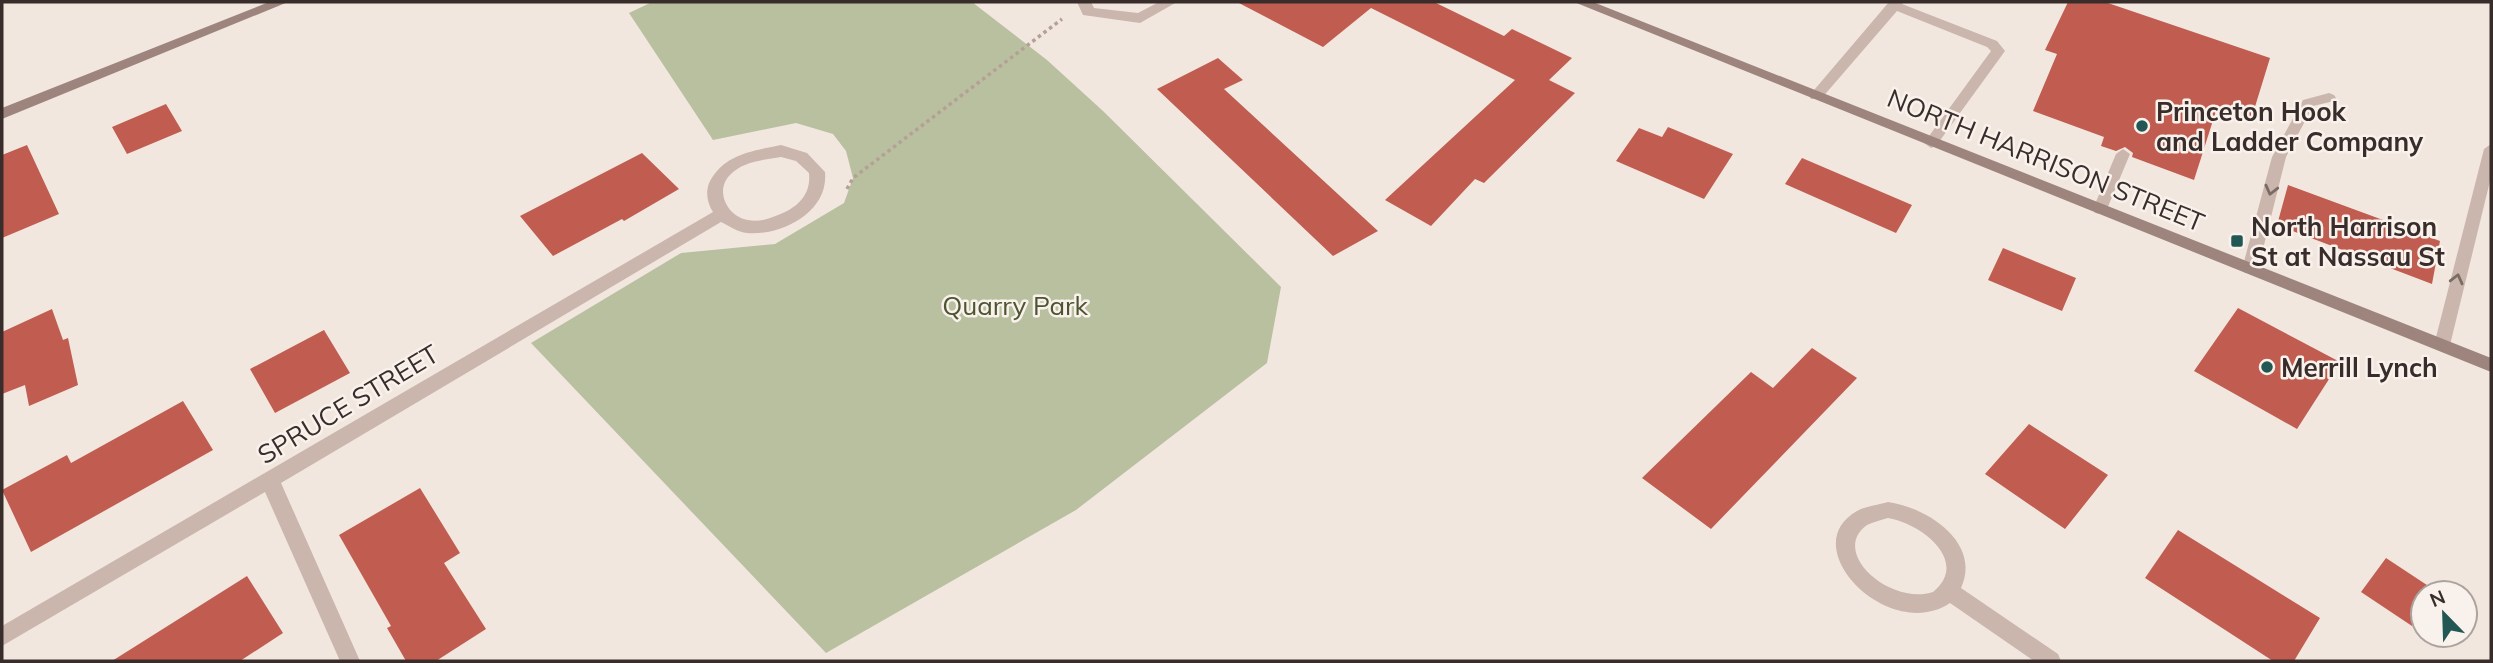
<svg xmlns="http://www.w3.org/2000/svg" width="2493" height="663" viewBox="0 0 2493 663" font-family="Mulish,sans-serif">
<rect width="100%" height="100%" fill="#f2e7df"/>
<path fill="#b9c0a0" d="M 652,2 L 972,2 L 1047,60 L 1103,111 L 1281,287 L 1267,363 L 1076,510 L 826,653 L 531,343 L 681,253 L 775,244 L 844,203 L 853,178 L 846,151 L 833,134 L 796,123 L 713,140 L 629,13 Z"/>
<path fill="#c05d50" d="M 1237,2 L 1434,2 L 1504,36 L 1512,29 L 1572,58 L 1549,80 L 1575,93 L 1484,183 L 1475,179 L 1431,226 L 1385,200 L 1515,80 L 1371,8 L 1323,47 Z
M 2068,2 L 2105,2 L 2270,58 L 2250,123 L 2216,111 L 2194,180 L 2132,157 L 2133,153 L 2125,147 L 2116,151 L 2101,146 L 2104,137 L 2033,111 L 2057,54 L 2045,50 Z
M 1218,58 L 1243,80 L 1224,89 L 1378,231 L 1333,256 L 1157,89 Z
M 166,104 L 182,131 L 127,154 L 112,127 Z
M 1668,127 L 1733,154 L 1704,199 L 1616,161 L 1639,128 L 1662,137 Z
M 27,145 L 59,214 L 2,238 L 2,155 Z
M 642,153 L 679,189 L 624,221 L 622,219 L 553,256 L 520,216 Z
M 1802,158 L 1912,205 L 1896,233 L 1785,184 Z
M 2288,185 L 2440,241 L 2432,284 L 2277,225 Z
M 2003,248 L 2076,278 L 2062,311 L 1988,280 Z
M 2238,308 L 2340,362 L 2297,429 L 2194,371 Z
M 52,309 L 63,340 L 68,338 L 78,385 L 29,406 L 25,385 L 2,394 L 2,332 Z
M 324,330 L 350,373 L 275,413 L 250,369 Z
M 1812,348 L 1857,378 L 1711,529 L 1642,478 L 1751,372 L 1773,388 Z
M 183,401 L 213,450 L 31,552 L 2,490 L 67,455 L 71,463 Z
M 2029,424 L 2108,475 L 2065,529 L 1985,474 Z
M 420,488 L 460,553 L 444,563 L 486,629 L 436,661 L 406,661 L 387,628 L 391,626 L 339,535 Z
M 2178,530 L 2320,618 L 2294,661 L 2273,661 L 2145,578 Z
M 2386,558 L 2436,591 L 2423,593 L 2423,610 L 2412,626 L 2361,592 Z
M 247,576 L 283,633 L 240,661 L 112,661 Z"/>
<g fill="none" stroke-linecap="round" stroke-linejoin="round">
<path stroke="#b5a096" stroke-width="3.5" stroke-dasharray="3.5 3.5" stroke-linecap="butt" d="M 847,189 L 853,178 L 1062,19"/>
<path fill="#cab6ac" fill-rule="evenodd" d="M 1889,2 L 1903,2 L 1902,4 L 1997,41 L 2005,51 L 1936,146 L 1931,148 L 1924,143 L 1991,51 L 1987,47 L 1897,11 L 1821,99 L 1811,99 L 1809,96 Z
M 2329,93 L 2334,95 L 2336,98 L 2334,101 L 2313,106 L 2286,157 L 2258,269 L 2255,273 L 2245,273 L 2242,269 L 2272,157 L 2303,100 Z
M 2491,144 L 2491,177 L 2450,345 L 2448,349 L 2436,349 L 2434,345 L 2484,149 Z
M 2123,149 L 2130,154 L 2107,209 L 2100,214 L 2095,213 L 2093,209 L 2116,154 Z"/>
<path fill="#cab6ac" fill-rule="evenodd" d="M 1077,2 L 1091,2 L 1094,8 L 1138,13 L 1159,2 L 1177,2 L 1140,23 L 1083,15 Z
M 781,145 L 807,153 L 825,172 C 829,212 782,236 747,233 C 738,232 729,226 721,222 L 281,483 L 360,661 L 340,661 L 265,492 L 2,646 L 2,626 L 713,212 C 707,203 705,191 710,181 C 725,154 752,151 781,145 ZM 781,157 L 796,161 L 809,173 C 811,192 801,204 785,212 C 773,217 761,223 748,220 C 728,217 714,191 730,175 C 743,161 764,160 781,157 Z
M 1888,502 C 1926,507 1982,542 1961,588 L 2058,654 L 2061,661 L 2034,661 L 1950,603 C 1889,644 1793,547 1857,511 C 1866,506 1878,505 1888,502 ZM 1888,518 C 1920,523 1971,561 1933,592 C 1890,606 1829,552 1867,525 C 1873,522 1881,520 1888,518 Z"/>
<path fill="#9d857d" fill-rule="evenodd" d="M 269,2 L 288,2 L 2,119 L 2,108 Z
M 1574,2 L 1593,2 L 2491,358 L 2491,372 Z"/>
</g>
<defs><path id="oneway-chevron" d="M-2-3.5L2.5 0L-2 3.5" fill="none" stroke-width="1.6" stroke-linecap="round" stroke-linejoin="round" transform="scale(1.75)"/></defs>
<g stroke="#7a6b64">
<use href="#oneway-chevron" transform="translate(2271 190) rotate(104)"/>
<use href="#oneway-chevron" transform="translate(2457 279) rotate(-76)"/>
</g>
<g fill="#225754" stroke="#f9f1ec" stroke-width="2.5">
<circle cx="2142" cy="126" r="7"/>
<rect x="2230" y="234" width="14" height="14" rx="3.5"/>
<circle cx="2267" cy="367" r="7"/>
</g>
<g text-anchor="middle" dominant-baseline="central" stroke-width="5" stroke-linejoin="round" paint-order="stroke">
<g font-size="26" font-weight="bold" fill="#382d2a" stroke="#f9f1ec" text-anchor="start">
<text x="2156" y="111">Princeton Hook<tspan x="2156" dy="30">and Ladder Company</tspan></text>
<text x="2251" y="226">North Harrison<tspan x="2251" dy="30">St at Nassau St</tspan></text>
<text x="2281" y="367">Merrill Lynch</text>
</g>
<g font-size="26" fill="#382d2a" stroke="#f9f1ec">
<text transform="translate(2046 160) rotate(22)">NORTH HARRISON STREET</text>
<text transform="translate(348 404) rotate(-31)">SPRUCE STREET</text>
</g>
<g font-size="26" fill="#4c552f" stroke="#f9f1ec">
<text x="1015" y="305">Quarry Park</text>
</g>
</g>
<rect width="2493" height="663" fill="none" stroke="#382d2a" stroke-width="7"/>
<g transform="translate(2444 614) rotate(337)"><circle r="33" fill="#f9f1ec" stroke="#aca39e" stroke-width="2"/>
<path d="M0-5L12 26L0 18L-12 26Z" fill="#225754"/>
<text y="-10" font-size="19" font-weight="bold" text-anchor="middle" fill="#382d2a">N</text>
</g>
</svg>
